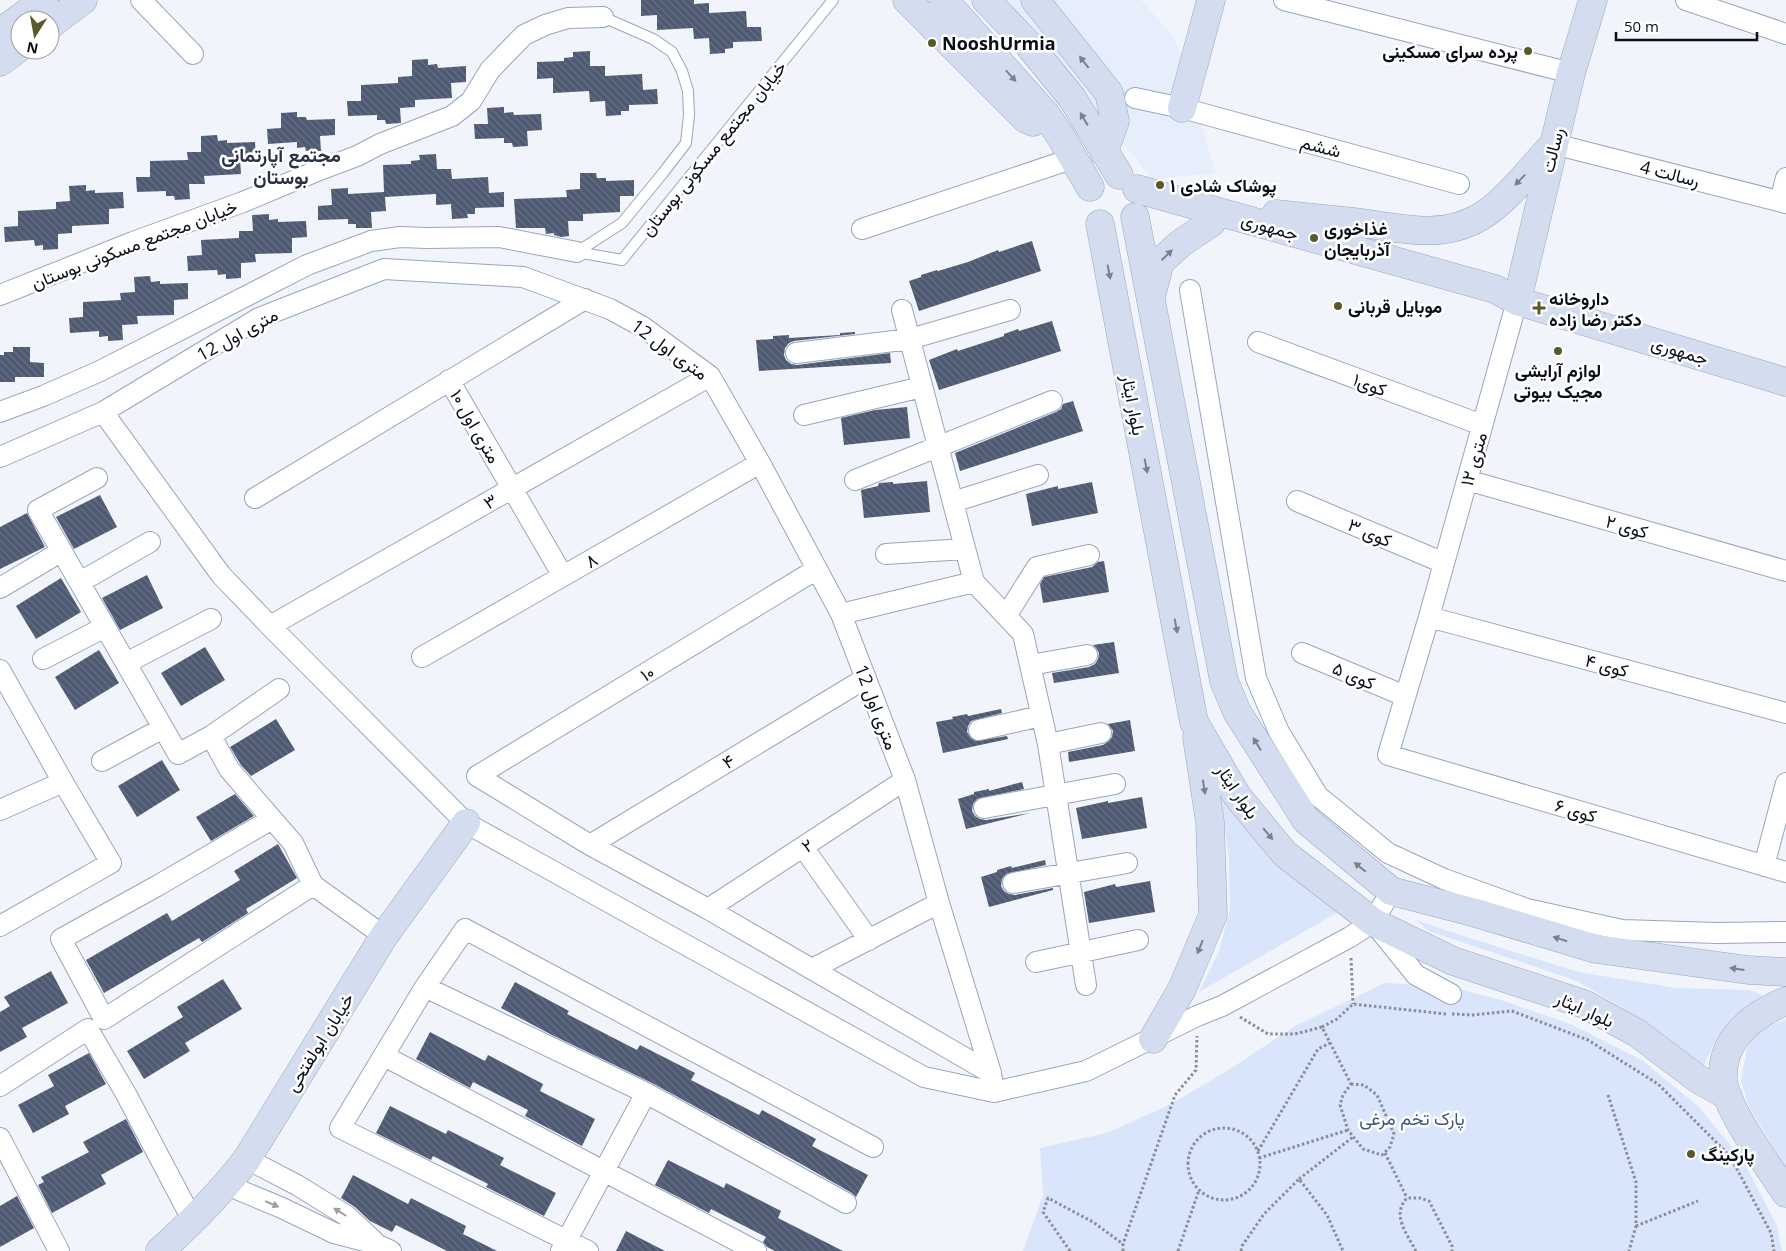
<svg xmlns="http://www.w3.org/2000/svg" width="1786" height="1251" viewBox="0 0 1786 1251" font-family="'Open Sans',Vazirmatn,sans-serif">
<defs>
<pattern id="building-back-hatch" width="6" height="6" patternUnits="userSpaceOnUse" patternTransform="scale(1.25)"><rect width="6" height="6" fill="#4d5a72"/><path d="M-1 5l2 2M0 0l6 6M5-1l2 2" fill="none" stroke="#677184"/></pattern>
</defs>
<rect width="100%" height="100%" fill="#f1f4fa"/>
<path fill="#e6edfb" d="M 1000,0 L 1141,0 L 1175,39 L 1216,173 L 1153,179 Z"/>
<path fill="#d9e5fb" d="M 1218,781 L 1281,867 L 1338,912 L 1199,992 L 1219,951 L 1230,909 L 1229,859 Z
M 1416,920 L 1457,934 L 1578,972 L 1676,988 L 1750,990 L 1762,995 C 1755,1009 1745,1007 1734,1016 C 1721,1027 1710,1051 1704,1066 L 1643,1020 L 1577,981 L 1429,931 Z
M 1385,983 L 1448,986 L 1504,1001 L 1573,1025 L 1643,1061 L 1699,1107 L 1744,1162 L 1777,1226 L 1782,1251 L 1023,1251 L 1043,1195 L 1040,1148 L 1107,1133 L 1171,1104 L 1227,1071 L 1295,1026 Z
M 1786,1020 L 1786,1168 L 1749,1107 L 1741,1081 L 1747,1048 L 1761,1028 Z"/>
<path fill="url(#building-back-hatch)" d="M 641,0 L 694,0 L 694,4 L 709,3 L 709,13 L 746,11 L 747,27 L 761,27 L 762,41 L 733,42 L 733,48 L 725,49 L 725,53 L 710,54 L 709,38 L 694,39 L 693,28 L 657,30 L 657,15 L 641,16 Z
M 590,51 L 590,66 L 605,66 L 605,76 L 642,74 L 643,90 L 657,89 L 658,104 L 629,105 L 629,111 L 621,111 L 621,115 L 606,116 L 605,101 L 590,102 L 589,91 L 553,93 L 553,78 L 537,79 L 537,62 L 564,61 L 564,58 L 573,57 L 573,52 Z
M 428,59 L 428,65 L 437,64 L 438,68 L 466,66 L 466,82 L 451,83 L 452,98 L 415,100 L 415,107 L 400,108 L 401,123 L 386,124 L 385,120 L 377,120 L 377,115 L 348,116 L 347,101 L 361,101 L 361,85 L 398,83 L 398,77 L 412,76 L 412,60 Z
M 504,107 L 504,113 L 513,112 L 514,115 L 541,114 L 542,130 L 527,131 L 528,146 L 513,147 L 512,143 L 504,143 L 504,138 L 475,139 L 474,124 L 488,124 L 487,108 Z
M 297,112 L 297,117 L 306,117 L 307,120 L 335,119 L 335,135 L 320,136 L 321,151 L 306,151 L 305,147 L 297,148 L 297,142 L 268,144 L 267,129 L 281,128 L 281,113 Z
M 217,135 L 218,141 L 227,140 L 227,143 L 255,142 L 256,159 L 240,159 L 241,174 L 204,176 L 205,184 L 189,184 L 190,199 L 175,200 L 174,196 L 166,196 L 166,191 L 137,192 L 136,177 L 150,177 L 150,161 L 188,160 L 187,152 L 201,152 L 201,136 Z
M 436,154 L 437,169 L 451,169 L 452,179 L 488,177 L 489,193 L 504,192 L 504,207 L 475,208 L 475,214 L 467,214 L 468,218 L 452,219 L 451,204 L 436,205 L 436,194 L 385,197 L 386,211 L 371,212 L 372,228 L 356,228 L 356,224 L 348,224 L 348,219 L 318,220 L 318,206 L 332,205 L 331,189 L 348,188 L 348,194 L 384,192 L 383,165 L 411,164 L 411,161 L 420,160 L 419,155 Z
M 580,173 L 596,173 L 597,178 L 606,178 L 606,181 L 634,180 L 634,196 L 620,196 L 620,212 L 583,214 L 583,221 L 568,221 L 569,236 L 561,237 L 554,235 L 554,233 L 546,234 L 545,228 L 516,228 L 514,199 L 567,197 L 566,190 L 580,189 Z
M 86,185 L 86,191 L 95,190 L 95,193 L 123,192 L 124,208 L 109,209 L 109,224 L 72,226 L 72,233 L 58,234 L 58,249 L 43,250 L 43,245 L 35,246 L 34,240 L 5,242 L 4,227 L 18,226 L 18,211 L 56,209 L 56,202 L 70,201 L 69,186 Z
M 269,214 L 269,220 L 278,219 L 278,222 L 306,221 L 307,237 L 292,238 L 292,253 L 255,254 L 256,262 L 241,263 L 241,278 L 226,279 L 226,274 L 218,275 L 217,270 L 188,271 L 187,256 L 202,255 L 201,240 L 239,238 L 239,231 L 253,231 L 252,215 Z
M 1032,241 L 1041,271 L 919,311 L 909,281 L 921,277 L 921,275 L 937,270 L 938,271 L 968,262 L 998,250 L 999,252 Z
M 150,276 L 151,282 L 160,281 L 160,284 L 188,283 L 188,299 L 174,300 L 174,315 L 137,316 L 138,324 L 122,325 L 123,340 L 108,341 L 108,336 L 99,337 L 99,331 L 70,333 L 69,318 L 83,317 L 83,302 L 121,300 L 120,293 L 135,292 L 134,277 Z
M 1052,321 L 1061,351 L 939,390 L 929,360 L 957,349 L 958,351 L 1004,336 L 1004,334 L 1018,329 L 1019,331 Z
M 855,332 L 855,334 L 794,341 L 789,343 L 785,348 L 784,355 L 786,360 L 791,364 L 797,365 L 890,353 L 891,363 L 759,371 L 756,340 L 773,339 L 773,336 L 789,335 L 789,338 L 840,335 L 840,333 Z
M 13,347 L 30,347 L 30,362 L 44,363 L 44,377 L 15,377 L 15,382 L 0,382 L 0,355 L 4,355 L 4,352 L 13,352 Z
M 1073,401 L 1083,431 L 960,471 L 955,453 L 1056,412 L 1061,409 L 1063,404 Z
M 907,407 L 910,438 L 844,445 L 841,418 L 875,410 Z
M 927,481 L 930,512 L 864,518 L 861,490 L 878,486 L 879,483 L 893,482 L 893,484 Z
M 1092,482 L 1098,513 L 1032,526 L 1026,494 L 1058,486 L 1058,489 Z
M 100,495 L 117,527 L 74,549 L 56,517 Z
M 27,513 L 45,547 L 0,569 L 0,527 Z
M 1104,561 L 1109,592 L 1043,603 L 1040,584 L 1044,577 L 1092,567 L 1098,562 Z
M 147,575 L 163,608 L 120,630 L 102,598 Z
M 61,578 L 81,612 L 36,639 L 16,606 Z
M 1114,642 L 1119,673 L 1054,683 L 1052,673 L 1089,667 L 1095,664 L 1098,659 L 1099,653 L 1096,648 L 1093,645 Z
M 205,647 L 225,680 L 181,706 L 161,673 Z
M 99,650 L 119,683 L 75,710 L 55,677 Z
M 1001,709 L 1002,713 L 971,721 L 968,726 L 967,732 L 971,738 L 976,741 L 1007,736 L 1008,739 L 943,753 L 936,722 L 953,719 L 952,717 L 967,714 L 968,716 Z
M 276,719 L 295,750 L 251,776 L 241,765 L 230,747 Z
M 1130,720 L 1135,751 L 1069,762 L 1068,752 L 1103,745 L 1109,741 L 1112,737 L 1113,731 L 1108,724 Z
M 162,760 L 180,790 L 137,817 L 118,786 Z
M 1022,782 L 1024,789 L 977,799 L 973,804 L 972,811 L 975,816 L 980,819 L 986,820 L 1030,813 L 966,829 L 958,799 L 974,794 L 974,792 L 989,789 L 989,791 Z
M 235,794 L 254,816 L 211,841 L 196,817 Z
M 1142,797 L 1147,828 L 1082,839 L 1076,808 L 1108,801 L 1108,803 Z
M 278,844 L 297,878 L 246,909 L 248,913 L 202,942 L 199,938 L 104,993 L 86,960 L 167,913 L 172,921 L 240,880 L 234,871 Z
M 1045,860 L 1046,865 L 1006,874 L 1002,879 L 1001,886 L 1004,891 L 1009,894 L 1015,895 L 1053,888 L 1053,890 L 989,907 L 981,877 L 997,872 L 997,870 L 1011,866 L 1012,868 Z
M 1150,881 L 1155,912 L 1089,923 L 1084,892 L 1115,884 L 1116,887 Z
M 51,971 L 68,1003 L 22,1028 L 27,1037 L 0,1052 L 0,1012 L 10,1006 L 4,997 Z
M 223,979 L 242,1009 L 185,1043 L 190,1051 L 144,1079 L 127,1051 L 183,1017 L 177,1007 Z
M 515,982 L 569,1011 L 567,1014 L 637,1050 L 640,1045 L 695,1073 L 691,1080 L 759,1115 L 762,1110 L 816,1139 L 812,1146 L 868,1175 L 856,1197 L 852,1193 L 801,1164 L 652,1083 L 552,1035 L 501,1008 Z
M 430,1032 L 485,1061 L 488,1055 L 543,1084 L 540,1091 L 595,1119 L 582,1146 L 525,1116 L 528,1110 L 473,1082 L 470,1088 L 416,1059 Z
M 89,1053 L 106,1084 L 65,1106 L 69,1114 L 33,1133 L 18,1105 L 54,1086 L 48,1075 Z
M 390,1106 L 446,1134 L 448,1130 L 504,1158 L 500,1165 L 556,1193 L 544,1216 L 486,1187 L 488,1184 L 433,1156 L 431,1160 L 376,1133 Z
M 126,1119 L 143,1152 L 101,1175 L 106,1184 L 52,1213 L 38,1185 L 44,1182 L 41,1177 L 89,1152 L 83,1142 Z
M 668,1160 L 724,1188 L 726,1183 L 781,1211 L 778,1218 L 843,1251 L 775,1251 L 767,1247 L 763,1242 L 766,1237 L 711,1209 L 709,1213 L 655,1185 Z
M 353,1175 L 408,1204 L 411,1198 L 466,1226 L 463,1234 L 497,1251 L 447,1251 L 396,1225 L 392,1232 L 370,1221 L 355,1207 L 341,1198 Z
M 17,1196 L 34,1228 L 0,1247 L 0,1206 Z
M 626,1231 L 665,1251 L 616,1251 Z"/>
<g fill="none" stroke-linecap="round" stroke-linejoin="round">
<g stroke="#98a6c0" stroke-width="12">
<path id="lane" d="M 577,252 L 622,260 L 833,0
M 577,252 L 622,223 L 663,173 L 686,143 L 689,115 L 688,91 L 682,71 L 672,52 L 653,39 L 603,17"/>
</g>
<g stroke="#98a6c0" stroke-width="22">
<path id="street" d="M 141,0 L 193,54
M 1284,0 L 1571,73
M 1686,0 L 1786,34
M 1135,98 L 1182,108 L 1459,184
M 1554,144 L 1786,203
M 1780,201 L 1786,178
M 862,229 L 1074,158
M 1190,290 L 1256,678 L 1279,732 L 1318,796 L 1388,853 L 1444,879 L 1527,909 L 1622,930 L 1717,933 L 1786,932
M 0,295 L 133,242 L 243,202 L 317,171 L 357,156 L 380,144 L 452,116 L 471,101 L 490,70 L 524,35 L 545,25 L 568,18 L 603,17
M 1517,301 L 1429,617 L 1388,755 L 1786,872
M 902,310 L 974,582
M 1258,342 L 1482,425
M 796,353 L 910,339 L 1010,310
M 449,380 L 563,576
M 0,412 L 43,396 L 98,372 L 307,265 L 371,241 L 400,237 L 427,238 L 499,237 L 577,252
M 103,412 L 221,575 L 270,626 L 466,823 L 924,1077 L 994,1092 L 1086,1071 L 1197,1016 L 1222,1006 L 1350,937 L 1373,922 L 1391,891
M 804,415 L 922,387
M 0,457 L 103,412 L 259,318 L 384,269 L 523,277 L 610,309 L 643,327 L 710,376 L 760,463 L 841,614 L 905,780 L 939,903 L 991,1073 L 994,1092
M 97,478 L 38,510 L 178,754 L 211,736
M 855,480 L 1052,401
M 1467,480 L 1786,571
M 255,498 L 585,299
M 1297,501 L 1444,563
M 953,502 L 1038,475
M 886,554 L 965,549
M 817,569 L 477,776 L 590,845 L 708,909 L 991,1073
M 80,582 L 150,542
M 0,588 L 62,551
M 841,614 L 974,582 L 1023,634 L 1048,744 L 1086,985
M 1006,616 L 1037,567 L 1089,555
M 1429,617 L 1786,713
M 270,626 L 710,376
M 1302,653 L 1405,696
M 422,657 L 760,463
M 43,659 L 105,627
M 126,663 L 211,619
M 1030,665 L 1087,655
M 0,670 L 63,782 L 111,863 L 0,926
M 979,730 L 1041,716
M 1048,744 L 1101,733
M 102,761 L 163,728
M 984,808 L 1115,784
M 0,810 L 63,782
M 272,819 L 229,769 L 211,736 L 279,689
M 590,845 L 866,678
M 803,847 L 869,940
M 1764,866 L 1786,783
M 1013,883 L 1127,863
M 313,885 L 104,1019 L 61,939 L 157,886 L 272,819 L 293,843 L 313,885 L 384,936
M 708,909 L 905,780
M 1378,928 L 1416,975 L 1451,994
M 1036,962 L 1138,940
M 812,969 L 939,903
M 425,987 L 465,929 L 873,1147
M 384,1056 L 756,1251
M 0,1086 L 88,1029 L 126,1094 L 193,1221
M 0,1138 L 59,1251
M 247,1159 L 297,1185 L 347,1216 L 375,1242
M 227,1185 L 282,1208 L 334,1233 L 376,1244 L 391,1251
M 561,1251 L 646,1093
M 588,1251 L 340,1128 L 425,987 L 646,1093 L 846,1203"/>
</g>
<g stroke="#98a6c0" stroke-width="29">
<path id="secondary" d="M 907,0 L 1026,119 L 1033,122
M 944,0 L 1047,116 L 1061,137 L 1090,187
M 986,0 L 1028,44 L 1072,98 L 1119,175
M 1035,0 L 1109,93 L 1115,121 L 1104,152
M 50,25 L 83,0
M 0,33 L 44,0
M 0,62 L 20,47
M 1182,108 L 1211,0
M 1137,189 L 1495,289 L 1517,301 L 1786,382
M 1276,214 C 1302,217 1327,219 1353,222 C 1397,227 1439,241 1480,217 C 1506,202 1533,166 1554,144
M 1135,217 L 1224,681 L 1237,712 L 1306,820 L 1391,891 L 1476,913 L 1596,949 L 1748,970 L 1786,972
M 1100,224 L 1194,722 L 1237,796 L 1285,854 L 1373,922 L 1453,961 L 1584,1004 L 1637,1033 L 1698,1079 L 1728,1096
M 1151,296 L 1160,262 L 1181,243 L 1211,223
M 1517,301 L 1571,73 L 1593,0
M 1786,1001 C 1753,1015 1721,1038 1723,1079 C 1725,1108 1769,1167 1786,1193
M 1153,1039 L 1182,989 L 1213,915 L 1210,822 L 1197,738
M 160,1251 C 192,1222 221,1193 247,1159 L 384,936 L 466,823"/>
</g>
<path stroke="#8a8d95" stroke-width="3" stroke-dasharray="2.5 2.5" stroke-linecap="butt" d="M 1351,958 L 1353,1004
M 1452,1014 L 1473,1015 L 1512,1011 L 1588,1040 L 1658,1084 L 1730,1156 L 1771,1233 L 1774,1251
M 1240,1017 L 1268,1034 L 1295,1034 L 1322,1027 L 1351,1084
M 1322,1027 L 1337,1019 L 1353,1004 L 1446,1014
M 1351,1084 L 1364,1085 L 1377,1095 L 1394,1134 L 1390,1147 L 1382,1155 L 1363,1149 L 1348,1130 L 1340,1105 L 1343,1095 Z
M 1608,1095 L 1636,1182 L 1636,1226 L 1629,1251
M1188 1164a36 36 0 1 1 72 0a36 36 0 1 1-72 0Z
M 1258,1151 L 1318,1049 L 1330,1043
M 1385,1153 L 1407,1198
M 1259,1158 L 1348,1130
M 1299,1179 L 1353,1137
M 1636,1226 L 1698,1201
M 1070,1251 L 1043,1212 L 1048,1198 L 1093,1222 L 1123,1244
M 1123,1251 L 1123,1244 L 1175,1095 L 1196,1070 L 1197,1036
M 1178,1251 L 1199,1190
M 1241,1251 L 1242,1246 L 1264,1214 L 1299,1179 L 1327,1215 L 1343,1251
M 1416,1251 C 1407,1234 1391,1215 1407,1198 L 1420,1198 L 1429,1201 L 1452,1246 L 1452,1251"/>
<use href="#lane" stroke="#fff" stroke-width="10"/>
<use href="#street" stroke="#fff" stroke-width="20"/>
<use href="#secondary" stroke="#d4ddef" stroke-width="28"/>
</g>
<defs><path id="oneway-solid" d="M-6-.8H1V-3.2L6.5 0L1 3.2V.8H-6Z" transform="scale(1.25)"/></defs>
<g fill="#79808e">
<use href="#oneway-solid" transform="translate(1084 62) rotate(-128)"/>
<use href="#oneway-solid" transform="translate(1011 76) rotate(48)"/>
<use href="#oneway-solid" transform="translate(1084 119) rotate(-121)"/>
<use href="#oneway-solid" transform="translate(1520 180) rotate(134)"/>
<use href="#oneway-solid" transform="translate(1167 255) rotate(-44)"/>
<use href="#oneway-solid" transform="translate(1109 272) rotate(79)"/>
<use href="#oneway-solid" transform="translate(1146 466) rotate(79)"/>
<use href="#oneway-solid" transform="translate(1176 626) rotate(79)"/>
<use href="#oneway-solid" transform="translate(1257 744) rotate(-122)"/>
<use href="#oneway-solid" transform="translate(1204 787) rotate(81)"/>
<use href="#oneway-solid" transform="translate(1268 834) rotate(50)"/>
<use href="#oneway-solid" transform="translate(1360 867) rotate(-141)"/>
<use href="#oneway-solid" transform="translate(1560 939) rotate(-163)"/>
<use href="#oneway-solid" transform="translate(1200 947) rotate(112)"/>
<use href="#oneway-solid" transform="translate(1737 969) rotate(-172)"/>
</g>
<g fill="#9d9fa2">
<use href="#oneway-solid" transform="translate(272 1204) rotate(23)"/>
<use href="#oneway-solid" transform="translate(340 1212) rotate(-148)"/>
</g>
<g fill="#585b29" stroke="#fff" stroke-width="2">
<circle cx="932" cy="43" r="5"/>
<circle cx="1528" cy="51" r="5"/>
<circle cx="1160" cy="185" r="5"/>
<circle cx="1314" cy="238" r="5"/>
<circle cx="1338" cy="306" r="5"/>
<path d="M1536.5 300.5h5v5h5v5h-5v5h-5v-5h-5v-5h5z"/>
<circle cx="1558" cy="351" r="5"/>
<circle cx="1691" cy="1154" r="5"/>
</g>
<g text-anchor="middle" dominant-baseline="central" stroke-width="5" stroke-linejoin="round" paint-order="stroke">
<g font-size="18" font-weight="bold" fill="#090e17" stroke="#fff" text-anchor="start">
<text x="942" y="43">NooshUrmia</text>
<text x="1518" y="51" text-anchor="end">پرده سرای مسکینی</text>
<text x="1170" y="185">پوشاک شادی ۱</text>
<text x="1324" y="228">غذاخوری<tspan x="1324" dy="21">آذربایجان</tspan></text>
<text x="1549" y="298">داروخانه<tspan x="1549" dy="21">دکتر رضا زاده</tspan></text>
<text x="1348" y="306">موبایل قربانی</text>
<text x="1558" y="370" text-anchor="middle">لوازم آرایشی<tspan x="1558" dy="21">مجیک بیوتی</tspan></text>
<text x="1701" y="1154">پارکینگ</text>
</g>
<g font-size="18" fill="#090e17" stroke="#fff">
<text transform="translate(1321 146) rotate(15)">ششم</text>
<text transform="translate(713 148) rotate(-51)">خیابان مجتمع مسکونی بوستان</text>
<text transform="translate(1552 150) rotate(-76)">رسالت</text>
<text transform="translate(1670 173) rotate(14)">رسالت 4</text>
<text transform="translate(1270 226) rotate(16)">جمهوری</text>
<text transform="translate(134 244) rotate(-21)">خیابان مجتمع مسکونی بوستان</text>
<text transform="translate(237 334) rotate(-29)">12 متری اول</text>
<text transform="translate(670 349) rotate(36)">12 متری اول</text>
<text transform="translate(1680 350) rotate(17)">جمهوری</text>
<text transform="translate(1370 384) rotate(20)">کوی۱</text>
<text transform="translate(1134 405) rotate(79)">بلوار ایثار</text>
<text transform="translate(476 426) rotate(60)">۱۰ متری اول</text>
<text transform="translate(1473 459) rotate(-74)">۱۲ متری</text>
<text transform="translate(490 501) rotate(-30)">۳</text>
<text transform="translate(1627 526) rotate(16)">کوی ۲</text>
<text transform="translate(1370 532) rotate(23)">کوی ۳</text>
<text transform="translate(591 560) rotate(-30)">۸</text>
<text transform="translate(1607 665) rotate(15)">کوی ۴</text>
<text transform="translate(647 673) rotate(-31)">۱۰</text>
<text transform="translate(1354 675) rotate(23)">کوی ۵</text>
<text transform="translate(877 707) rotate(69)">12 متری اول</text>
<text transform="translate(728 761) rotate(-31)">۴</text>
<text transform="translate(1238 791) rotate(56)">بلوار ایثار</text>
<text transform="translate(1576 810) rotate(17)">کوی ۶</text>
<text transform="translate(807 845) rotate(-33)">۲</text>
<text transform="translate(1585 1009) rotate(24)">بلوار ایثار</text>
<text transform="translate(319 1042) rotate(-58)">خیابان ابولفتحی</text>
</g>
<g font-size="18" fill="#415780" stroke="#fff">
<text x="1412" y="1118">پارک تخم مرغی</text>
</g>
<g font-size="19" font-weight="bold" fill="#273247" stroke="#fff">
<text x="281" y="155">مجتمع آپارتمانی<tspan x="281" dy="22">بوستان</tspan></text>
</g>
</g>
<g transform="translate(35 35) rotate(191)"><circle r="24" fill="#ffffff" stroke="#9d9fa2"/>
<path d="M0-4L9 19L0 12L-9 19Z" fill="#585b29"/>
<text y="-8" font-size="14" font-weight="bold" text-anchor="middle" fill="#090e17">N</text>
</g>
<path d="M1616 32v8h141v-8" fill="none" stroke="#090e17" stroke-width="2.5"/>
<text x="1624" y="32" font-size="15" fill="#090e17" stroke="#ffffff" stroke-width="4" paint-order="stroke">50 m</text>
</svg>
